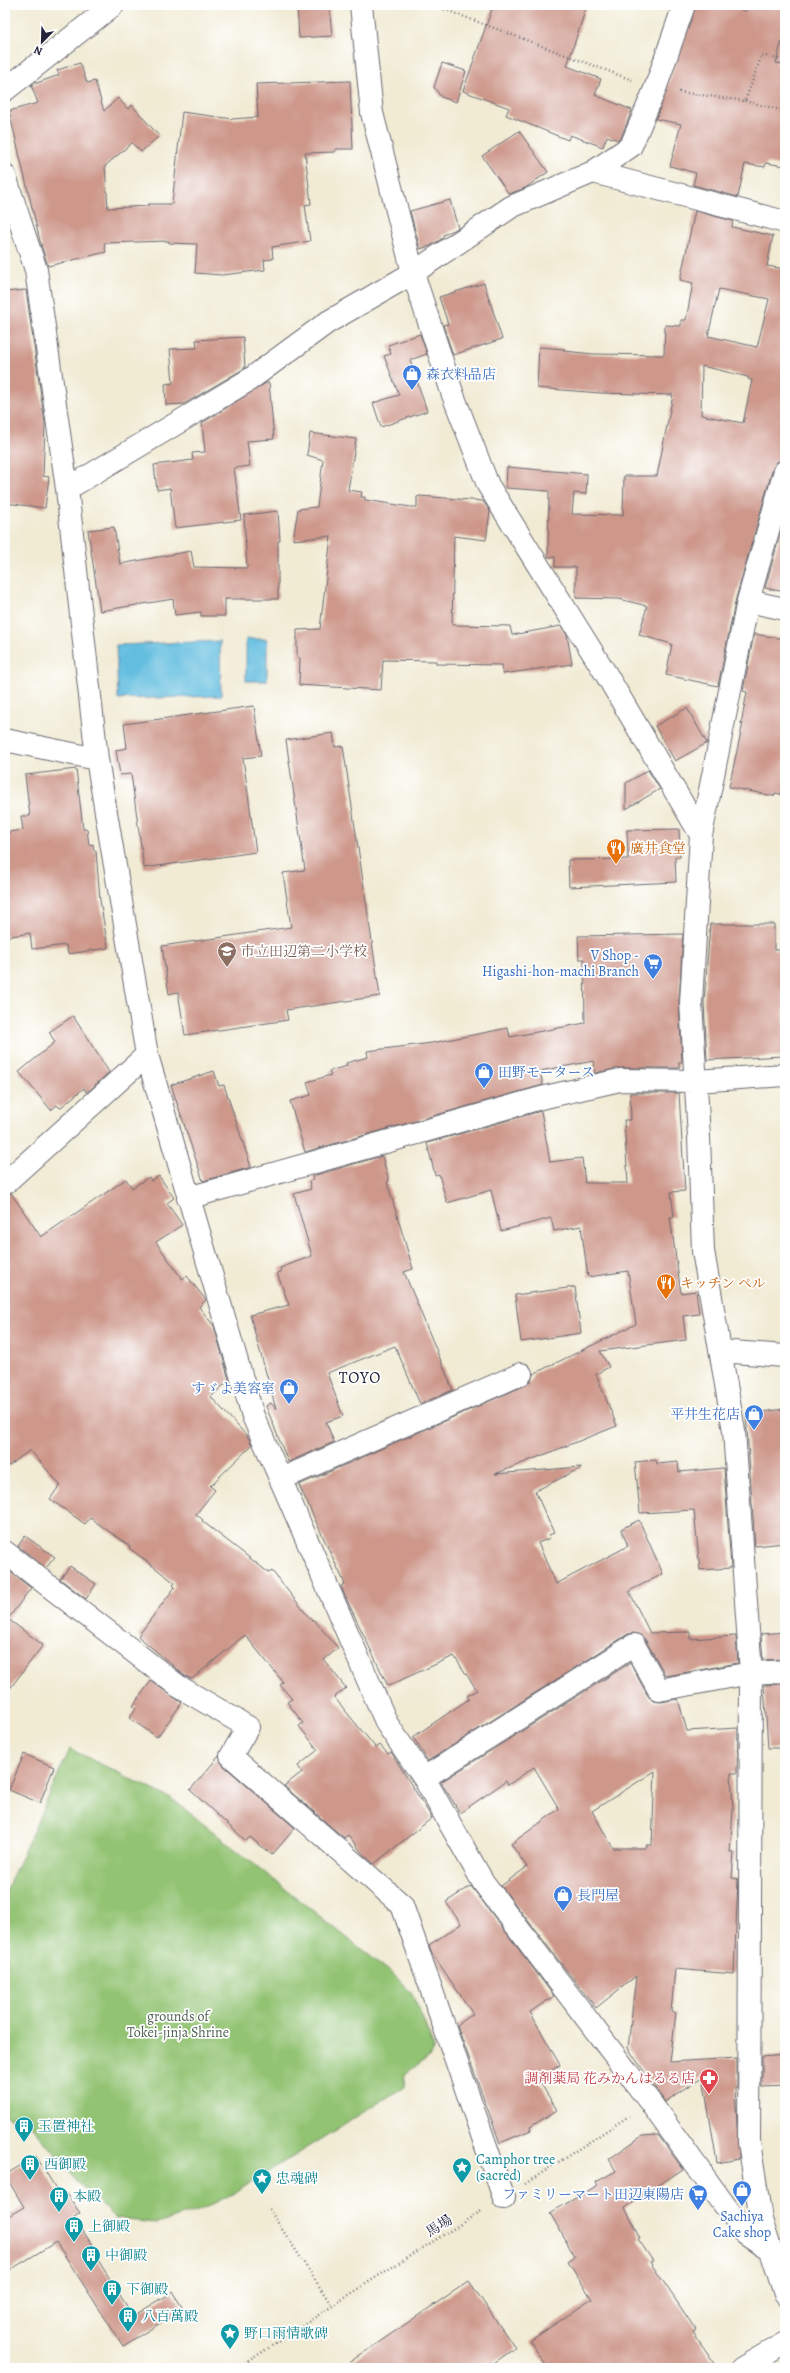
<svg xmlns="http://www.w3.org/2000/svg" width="790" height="2373" viewBox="0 0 790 2373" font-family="Alegreya,'Noto Serif JP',serif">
<rect width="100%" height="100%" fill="#fff"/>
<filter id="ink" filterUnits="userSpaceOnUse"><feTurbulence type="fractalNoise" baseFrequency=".025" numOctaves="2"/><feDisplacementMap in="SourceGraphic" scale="8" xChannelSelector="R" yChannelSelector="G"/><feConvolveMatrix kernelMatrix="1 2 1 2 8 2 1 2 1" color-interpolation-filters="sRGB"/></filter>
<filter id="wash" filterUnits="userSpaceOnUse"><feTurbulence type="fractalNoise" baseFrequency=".012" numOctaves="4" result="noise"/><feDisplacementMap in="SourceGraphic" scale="16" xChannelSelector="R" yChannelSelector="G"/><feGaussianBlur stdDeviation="0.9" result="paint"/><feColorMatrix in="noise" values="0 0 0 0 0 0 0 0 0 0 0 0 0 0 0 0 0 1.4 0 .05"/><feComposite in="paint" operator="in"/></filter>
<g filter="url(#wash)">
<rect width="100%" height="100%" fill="#f1ebd4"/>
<path fill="#92c372" stroke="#5a7256" d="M 70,1749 L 172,1799 L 394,1975 L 413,1994 L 434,2048 L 430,2056 L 405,2074 L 404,2087 L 234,2193 L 203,2209 L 158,2223 L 116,2219 L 83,2188 L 29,2123 L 5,2116 L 5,1893 Z"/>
<path fill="#62bddf" stroke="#42708d" d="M 246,639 L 267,639 L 267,681 L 246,681 Z
M 220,641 L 221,696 L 118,699 L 116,645 Z"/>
<g id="blocks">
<path fill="#cd978a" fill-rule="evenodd" d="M 297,5 L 329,5 L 332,36 L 299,38 Z
M 497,5 L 587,5 L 567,66 L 601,79 L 595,95 L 632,110 L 621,138 L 618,140 L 607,136 L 603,147 L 570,135 L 568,140 L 506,115 L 509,108 L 463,91 L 492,9 L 497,9 Z
M 696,5 L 720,5 L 746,11 L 747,5 L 785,5 L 785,29 L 776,63 L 785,65 L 785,166 L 766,163 L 765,167 L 745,164 L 738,197 L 693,185 L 696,173 L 670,166 L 681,124 L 656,119 Z
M 80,63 L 87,83 L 95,81 L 104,111 L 118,98 L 128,109 L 132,105 L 159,136 L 141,152 L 132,143 L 105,166 L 108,208 L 148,206 L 148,204 L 172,204 L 182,112 L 233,119 L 258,117 L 256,84 L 350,81 L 353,149 L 335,149 L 335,152 L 305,153 L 311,204 L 305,205 L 310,241 L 272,247 L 273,259 L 264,260 L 265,270 L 222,275 L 195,273 L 197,244 L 169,243 L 169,241 L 104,243 L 106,252 L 48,266 L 40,241 L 9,111 L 38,103 L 31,85 L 59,75 L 57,70 Z
M 442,63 L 466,71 L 456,102 L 441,97 L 434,87 Z
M 519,131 L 548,172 L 525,188 L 509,194 L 482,156 Z
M 450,200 L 458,228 L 443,235 L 443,238 L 430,246 L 420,249 L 410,211 Z
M 695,211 L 733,221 L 732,227 L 773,236 L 767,266 L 785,269 L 785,459 L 777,462 L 773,468 L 736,598 L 718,686 L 666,675 L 672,644 L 639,635 L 647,606 L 619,599 L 576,598 L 576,567 L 555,567 L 555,557 L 548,557 L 549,491 L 506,488 L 507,467 L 587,474 L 586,494 L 574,493 L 572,514 L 623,515 L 624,476 L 657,476 L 673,395 L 600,393 L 537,388 L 539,347 L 565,349 L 564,351 L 593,354 L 664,355 L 665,325 L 681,326 L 681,320 L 686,320 L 693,283 L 680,280 ZM 719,289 L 769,299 L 757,347 L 708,336 ZM 702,366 L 748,377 L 748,379 L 752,380 L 743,423 L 701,415 Z
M 484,283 L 502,339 L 453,355 L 443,325 L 448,324 L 439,297 Z
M 26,290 L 45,424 L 43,476 L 49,477 L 45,508 L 5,503 L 5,292 Z
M 420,334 L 427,354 L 410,360 L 427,411 L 381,427 L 373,403 L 399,395 L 384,356 L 391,354 L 388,345 Z
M 243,337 L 245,368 L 184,404 L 166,405 L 165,384 L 173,383 L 170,349 L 197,348 L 196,340 Z
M 266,383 L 269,383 L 274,439 L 247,441 L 250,466 L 234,468 L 241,520 L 175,528 L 170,488 L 157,490 L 154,465 L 193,460 L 192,453 L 205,452 L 202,423 Z
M 310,433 L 356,439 L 348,490 L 362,492 L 361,497 L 365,497 L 365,500 L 411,507 L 417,507 L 417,497 L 420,496 L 483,501 L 490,511 L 486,540 L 454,536 L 452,625 L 510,626 L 512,635 L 561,626 L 567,635 L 572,664 L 503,674 L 502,665 L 436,664 L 436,661 L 383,660 L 381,690 L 299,685 L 300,658 L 297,658 L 297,630 L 320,629 L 331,536 L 293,540 L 298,509 L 317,507 L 323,460 L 307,455 Z
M 278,511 L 280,541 L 278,541 L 278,599 L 225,599 L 225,616 L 201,616 L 201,612 L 175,615 L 173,599 L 100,611 L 88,530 L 114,527 L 120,564 L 191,551 L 194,567 L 247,568 L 244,515 Z
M 785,517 L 785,592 L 765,588 Z
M 754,634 L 785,639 L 785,795 L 775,793 L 774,796 L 729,787 L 743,723 L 741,724 L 747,692 L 743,691 Z
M 254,706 L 261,756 L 243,758 L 256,852 L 144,868 L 131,774 L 120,775 L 116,750 L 127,748 L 124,724 Z
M 687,708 L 707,743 L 675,761 L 655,726 Z
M 333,733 L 335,747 L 343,746 L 380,996 L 286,1010 L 288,1020 L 185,1035 L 178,992 L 169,994 L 162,946 L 291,927 L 283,873 L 305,870 L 286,740 Z
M 76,769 L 83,829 L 87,829 L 89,845 L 93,844 L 94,851 L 96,851 L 100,900 L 108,948 L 68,954 L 66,945 L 32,949 L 30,933 L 5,937 L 5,836 L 9,836 L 9,832 L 23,830 L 21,816 L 30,816 L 25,775 Z
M 648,770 L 660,789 L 626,809 L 626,783 Z
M 679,829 L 680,857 L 675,857 L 676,882 L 569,887 L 568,860 L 628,859 L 627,830 Z
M 710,924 L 774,924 L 774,950 L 782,950 L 782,955 L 784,955 L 784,1056 L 707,1060 L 704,1002 Z
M 683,934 L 679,1001 L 682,1062 L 679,1062 L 679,1068 L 620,1068 L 595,1073 L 594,1061 L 540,1071 L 543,1085 L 305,1152 L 290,1101 L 311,1095 L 307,1082 L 331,1075 L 329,1071 L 347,1066 L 346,1063 L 368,1057 L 367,1051 L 432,1043 L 508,1028 L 510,1037 L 585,1023 L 584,959 L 579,959 L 578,936 Z
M 73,1016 L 109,1072 L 90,1090 L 86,1092 L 84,1088 L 60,1108 L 57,1105 L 51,1110 L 19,1072 L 55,1042 L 49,1032 Z
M 214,1071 L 219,1086 L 224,1085 L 251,1167 L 203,1181 L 171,1085 Z
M 630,1093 L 679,1093 L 685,1191 L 671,1192 L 674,1217 L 670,1217 L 681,1293 L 696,1291 L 699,1314 L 683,1316 L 686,1340 L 600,1351 L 609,1367 L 596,1374 L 617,1426 L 495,1474 L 581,1467 L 581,1468 L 535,1491 L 554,1533 L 549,1535 L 550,1538 L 538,1543 L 556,1584 L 628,1546 L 621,1529 L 639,1520 L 663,1574 L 629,1591 L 650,1633 L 690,1632 L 690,1639 L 736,1636 L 738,1663 L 666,1676 L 645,1639 L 634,1633 L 628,1634 L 428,1761 L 413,1737 L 469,1699 L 467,1696 L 477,1690 L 454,1656 L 388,1686 L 345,1596 L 341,1586 L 345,1584 L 299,1485 L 526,1385 L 531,1381 L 533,1374 L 636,1324 L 628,1271 L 588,1277 L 581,1226 L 554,1231 L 551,1218 L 501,1231 L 491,1190 L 447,1203 L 439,1174 L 435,1175 L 427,1143 L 541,1111 L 550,1162 L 582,1158 L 585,1183 L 628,1183 L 624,1120 L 631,1120 Z
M 382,1156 L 389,1181 L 387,1182 L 413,1269 L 404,1272 L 453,1390 L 420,1404 L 395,1346 L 327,1373 L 343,1416 L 326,1422 L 334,1442 L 288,1462 L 266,1406 L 271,1403 L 276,1409 L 250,1315 L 289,1305 L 277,1273 L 281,1272 L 280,1268 L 312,1256 L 294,1194 L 311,1189 L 309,1181 L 313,1180 L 312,1176 Z
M 159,1176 L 174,1198 L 167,1203 L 182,1225 L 156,1242 L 182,1279 L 187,1276 L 206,1300 L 199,1307 L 214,1326 L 229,1380 L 211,1397 L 248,1437 L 252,1445 L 210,1486 L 215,1490 L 196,1514 L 203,1520 L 202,1521 L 269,1573 L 272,1571 L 312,1621 L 314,1620 L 338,1648 L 324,1660 L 346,1688 L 334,1697 L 376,1748 L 380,1745 L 388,1754 L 391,1752 L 432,1818 L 374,1864 L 363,1854 L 348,1835 L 344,1838 L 284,1786 L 302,1772 L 298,1766 L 318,1750 L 299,1726 L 303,1723 L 287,1702 L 292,1699 L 280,1685 L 283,1682 L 245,1635 L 192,1679 L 185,1676 L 138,1636 L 175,1587 L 173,1585 L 175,1583 L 129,1548 L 130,1546 L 90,1518 L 85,1524 L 50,1499 L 60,1485 L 30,1450 L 5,1469 L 5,1195 L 11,1193 L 41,1237 L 126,1179 L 132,1188 L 149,1177 L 151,1181 Z
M 575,1287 L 581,1333 L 521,1342 L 515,1295 Z
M 785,1409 L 785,1543 L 755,1546 L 746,1414 Z
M 656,1460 L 657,1464 L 678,1462 L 679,1472 L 724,1468 L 731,1568 L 700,1570 L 694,1510 L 640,1513 L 635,1462 Z
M 25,1536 L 55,1557 L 46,1568 L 18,1546 Z
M 70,1566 L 96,1584 L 86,1599 L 60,1579 Z
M 5,1568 L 31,1588 L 8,1619 L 43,1645 L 5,1695 Z
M 785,1632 L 785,1659 L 763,1660 L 761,1634 Z
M 630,1663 L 648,1696 L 653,1701 L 661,1702 L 678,1699 L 687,1731 L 738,1728 L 737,1773 L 731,1773 L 733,1810 L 730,1852 L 734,1852 L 732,1878 L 738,1879 L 734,1974 L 675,1969 L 671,2012 L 676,2013 L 670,2062 L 737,2058 L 737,2088 L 735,2088 L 739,2159 L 717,2163 L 703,2077 L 665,2102 L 628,2048 L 636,1976 L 596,2008 L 501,1886 L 527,1867 L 511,1844 L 559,1809 L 534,1767 L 508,1785 L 506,1781 L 460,1813 L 441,1782 ZM 655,1771 L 652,1845 L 646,1845 L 646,1848 L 613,1848 L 592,1811 Z
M 151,1681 L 182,1703 L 157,1737 L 129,1718 L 136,1708 L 133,1706 Z
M 785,1684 L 785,1748 L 768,1748 L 764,1685 Z
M 24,1754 L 54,1767 L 40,1803 L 9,1790 Z
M 219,1756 L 223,1765 L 295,1828 L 272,1855 L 250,1837 L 246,1841 L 190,1790 Z
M 471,1886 L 554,1996 L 530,2012 L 560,2065 L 538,2079 L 557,2110 L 530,2127 L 531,2130 L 500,2143 L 457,2025 L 473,2014 L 432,1953 L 429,1945 L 461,1924 L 446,1902 Z
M 785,2055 L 785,2086 L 762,2087 L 762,2057 Z
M 658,2135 L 683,2169 L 625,2208 L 640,2238 L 638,2239 L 653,2261 L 650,2262 L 696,2330 L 693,2332 L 718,2368 L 548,2368 L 530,2341 L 592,2299 L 568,2262 L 575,2257 L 550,2213 L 598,2185 L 596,2182 L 616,2171 L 609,2159 L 642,2136 Z
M 36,2156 L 61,2197 L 67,2194 L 80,2213 L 74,2217 L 92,2245 L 90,2247 L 133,2316 L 173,2292 L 183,2309 L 123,2346 L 56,2242 L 5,2273 L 5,2218 L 24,2207 L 5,2175 Z
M 469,2281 L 515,2348 L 487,2368 L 341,2368 Z"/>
</g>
</g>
<g filter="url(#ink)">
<use href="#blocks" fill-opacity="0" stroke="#6a6871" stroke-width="1"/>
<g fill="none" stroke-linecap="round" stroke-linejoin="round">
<g stroke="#6a6871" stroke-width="24">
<path id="street" d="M 361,5 L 372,113 L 413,273 L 453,395 L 488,485 L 606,674 L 701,835
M 5,90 L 113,5
M 593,172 L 785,222
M 5,176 L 36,270 L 67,489 L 97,759 L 147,1055 L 253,1416 L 387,1724 L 424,1778 L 483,1882 L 650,2102 L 744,2232 L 772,2251
M 785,471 L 748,601 L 701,835 L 691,1002 L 699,1137 L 703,1251 L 734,1431 L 751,1673 L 749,2142 L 761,2220 L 785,2294
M 67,489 L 249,380 L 328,322 L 413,273 L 511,207 L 593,172 L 631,146 L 655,89 L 684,5
M 748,601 L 785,609
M 5,740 L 97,759
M 5,1183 L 147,1055
M 188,1198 L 541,1098 L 620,1080 L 696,1081 L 785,1075
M 720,1351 L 785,1356
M 281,1479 L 521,1374
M 5,1552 L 178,1686 L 248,1727 L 231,1756 L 402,1905 L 504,2198
M 424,1778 L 634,1645 L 659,1690 L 751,1673 L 785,1671
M 742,2368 L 785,2343"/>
</g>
<path stroke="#6a6871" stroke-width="2.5" stroke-dasharray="1 3" stroke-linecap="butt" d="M 433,5 L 632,80
M 679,92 L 745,101 L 762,55 L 785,61
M 745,101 L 785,111
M 525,2184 L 629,2116
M 269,2209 L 332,2306
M 238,2368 L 375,2278 L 483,2210"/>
<use href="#street" stroke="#fff" stroke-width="22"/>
</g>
</g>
<defs>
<g id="shop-pin" transform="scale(1)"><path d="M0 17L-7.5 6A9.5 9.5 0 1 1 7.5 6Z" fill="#3f7fe0" stroke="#fff"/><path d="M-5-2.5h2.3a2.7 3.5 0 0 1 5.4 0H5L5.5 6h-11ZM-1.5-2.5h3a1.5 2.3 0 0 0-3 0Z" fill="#fff"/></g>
<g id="restaurant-pin" transform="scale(1)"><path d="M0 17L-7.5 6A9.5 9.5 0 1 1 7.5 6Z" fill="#e8710a" stroke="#fff"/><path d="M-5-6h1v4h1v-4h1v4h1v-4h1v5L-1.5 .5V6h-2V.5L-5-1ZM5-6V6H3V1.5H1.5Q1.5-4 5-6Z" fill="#fff"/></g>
<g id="school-pin" transform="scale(1)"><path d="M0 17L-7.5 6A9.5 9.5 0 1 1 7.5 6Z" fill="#8d6e63" stroke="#fff"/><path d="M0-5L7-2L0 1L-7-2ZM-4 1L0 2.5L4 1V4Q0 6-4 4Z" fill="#fff"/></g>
<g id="supermarket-pin" transform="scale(1)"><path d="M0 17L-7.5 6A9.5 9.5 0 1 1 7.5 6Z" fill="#3f7fe0" stroke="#fff"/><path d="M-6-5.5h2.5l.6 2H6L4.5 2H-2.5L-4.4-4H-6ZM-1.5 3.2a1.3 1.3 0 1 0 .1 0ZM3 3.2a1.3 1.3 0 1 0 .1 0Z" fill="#fff"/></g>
<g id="pharmacy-pin" transform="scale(1)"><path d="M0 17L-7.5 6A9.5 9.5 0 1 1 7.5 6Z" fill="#e0444e" stroke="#fff"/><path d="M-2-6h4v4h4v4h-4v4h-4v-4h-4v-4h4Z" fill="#fff"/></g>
<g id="building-pin" transform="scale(1)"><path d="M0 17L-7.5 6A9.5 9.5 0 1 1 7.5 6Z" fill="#0f9aa8" stroke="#fff"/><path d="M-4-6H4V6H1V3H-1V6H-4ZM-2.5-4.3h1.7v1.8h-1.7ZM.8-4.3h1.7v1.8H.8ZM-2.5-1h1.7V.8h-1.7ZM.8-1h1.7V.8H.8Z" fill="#fff"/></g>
<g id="sight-pin" transform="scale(1)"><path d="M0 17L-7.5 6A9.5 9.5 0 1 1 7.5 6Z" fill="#0f9aa8" stroke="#fff"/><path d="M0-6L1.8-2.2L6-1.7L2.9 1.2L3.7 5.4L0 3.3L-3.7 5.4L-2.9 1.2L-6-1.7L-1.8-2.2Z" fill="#fff"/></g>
</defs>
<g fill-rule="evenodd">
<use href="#shop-pin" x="412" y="374"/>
<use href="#restaurant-pin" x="616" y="848"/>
<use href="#school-pin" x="227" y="951"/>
<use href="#supermarket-pin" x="653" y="963"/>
<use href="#shop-pin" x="484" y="1072"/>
<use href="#restaurant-pin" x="666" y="1283"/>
<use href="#shop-pin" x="289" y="1388"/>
<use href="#shop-pin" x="754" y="1414"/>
<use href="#shop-pin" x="563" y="1895"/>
<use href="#pharmacy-pin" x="709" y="2078"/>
<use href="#building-pin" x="24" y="2126"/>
<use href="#building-pin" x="30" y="2164"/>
<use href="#sight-pin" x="462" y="2167"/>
<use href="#sight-pin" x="262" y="2178"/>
<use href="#shop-pin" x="742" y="2190"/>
<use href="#supermarket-pin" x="698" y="2194"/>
<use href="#building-pin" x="59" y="2196"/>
<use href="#building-pin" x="74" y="2226"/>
<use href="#building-pin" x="91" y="2255"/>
<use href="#building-pin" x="112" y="2289"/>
<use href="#building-pin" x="128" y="2316"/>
<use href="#sight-pin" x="230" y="2333"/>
</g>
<g text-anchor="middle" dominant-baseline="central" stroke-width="3.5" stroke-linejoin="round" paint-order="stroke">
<g font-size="14" fill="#366cbe" stroke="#fff" text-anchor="end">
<text x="426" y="374" text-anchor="start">森衣料品店</text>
<text x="639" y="955">V Shop -<tspan x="639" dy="16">Higashi-hon-machi Branch</tspan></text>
<text x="498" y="1072" text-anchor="start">田野モータース</text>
<text x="275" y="1388">すゞよ美容室</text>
<text x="740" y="1414">平井生花店</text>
<text x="577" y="1895" text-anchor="start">長門屋</text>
<text x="684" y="2194">ファミリーマート田辺東陽店</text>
<text x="742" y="2216" text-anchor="middle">Sachiya<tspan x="742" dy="16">Cake shop</tspan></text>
</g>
<g font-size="14" fill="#c56008" stroke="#fff" text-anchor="start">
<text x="630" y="848">廣井食堂</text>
<text x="680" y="1283">キッチン ペル</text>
</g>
<g font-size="14" fill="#785e54" stroke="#fff" text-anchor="start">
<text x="241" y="951">市立田辺第二小学校</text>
</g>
<g font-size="14" fill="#4f6251" stroke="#fff">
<text x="178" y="2016">grounds of<tspan x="178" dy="16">Tokei-jinja Shrine</tspan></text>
</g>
<g font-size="14" fill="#be3a42" stroke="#fff" text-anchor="end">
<text x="695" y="2078">調剤薬局 花みかんはるる店</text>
</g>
<g font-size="14" fill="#0d838f" stroke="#fff" text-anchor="start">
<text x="38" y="2126">玉置神社</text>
<text x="476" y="2159">Camphor tree<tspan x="476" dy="16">(sacred)</tspan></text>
<text x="44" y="2164">西御殿</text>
<text x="276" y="2178">忠魂碑</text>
<text x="73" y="2196">本殿</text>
<text x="88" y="2226">上御殿</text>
<text x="105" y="2255">中御殿</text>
<text x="126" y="2289">下御殿</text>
<text x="142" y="2316">八百萬殿</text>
<text x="244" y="2333">野口雨情歌碑</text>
</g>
<g font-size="14" fill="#22223b" stroke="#fff">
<text transform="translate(439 2226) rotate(-32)">馬場</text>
</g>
<g font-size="16" letter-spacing="1" fill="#22223b" stroke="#fff">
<text x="360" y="1378">TOYO</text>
</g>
</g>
<rect width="790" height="2373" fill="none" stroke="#fff" stroke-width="20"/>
<g transform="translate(42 42) rotate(203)" stroke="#ffffff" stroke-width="3" paint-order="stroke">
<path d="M0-3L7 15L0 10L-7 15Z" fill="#22223b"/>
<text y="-6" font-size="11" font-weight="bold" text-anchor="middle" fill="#22223b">N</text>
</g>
</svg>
